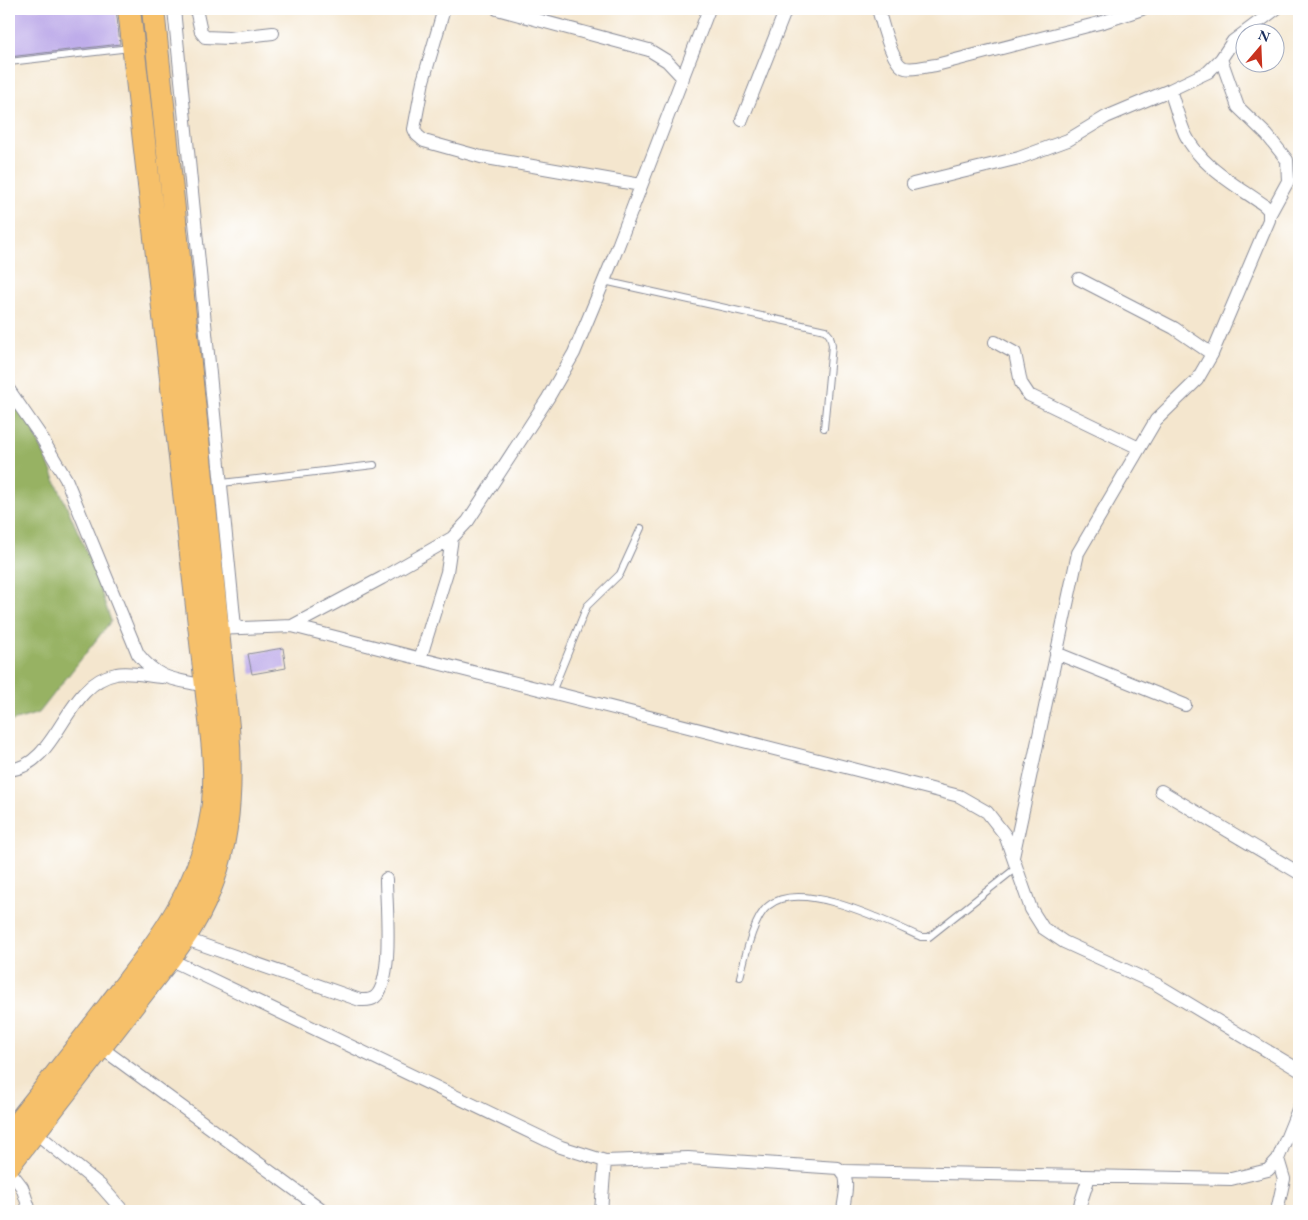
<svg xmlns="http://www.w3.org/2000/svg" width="1308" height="1220" viewBox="0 0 1308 1220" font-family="'EB Garamond',serif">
<rect width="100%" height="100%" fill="#fff"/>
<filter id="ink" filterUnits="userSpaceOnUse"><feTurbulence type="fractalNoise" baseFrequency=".02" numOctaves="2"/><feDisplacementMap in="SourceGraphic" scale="10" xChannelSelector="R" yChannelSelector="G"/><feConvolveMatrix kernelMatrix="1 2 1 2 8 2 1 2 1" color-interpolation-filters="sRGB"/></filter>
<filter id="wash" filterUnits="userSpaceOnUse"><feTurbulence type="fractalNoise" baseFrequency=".0096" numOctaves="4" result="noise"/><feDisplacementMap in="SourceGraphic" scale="20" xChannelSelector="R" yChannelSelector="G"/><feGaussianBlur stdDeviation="1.12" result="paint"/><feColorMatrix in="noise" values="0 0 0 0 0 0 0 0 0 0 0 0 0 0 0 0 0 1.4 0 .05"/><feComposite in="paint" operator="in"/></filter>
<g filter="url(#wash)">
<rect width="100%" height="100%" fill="#f4e6ce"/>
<path fill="#97b264" stroke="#597061" d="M 9,384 L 19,397 L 91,562 L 111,621 L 39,713 L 9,722 Z"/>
<g id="blocks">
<path fill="#bdabe9" d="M 9,9 L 116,9 L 120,44 L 9,57 Z
M 283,648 L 286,668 L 252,674 L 248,654 Z"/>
</g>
</g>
<g filter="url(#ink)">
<use href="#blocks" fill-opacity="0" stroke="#888a96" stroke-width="1"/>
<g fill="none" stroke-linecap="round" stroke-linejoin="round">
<g stroke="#888a96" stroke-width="8">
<path id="lane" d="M 9,62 L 130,48
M 604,281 L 825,330 L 830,336 L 832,345 L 824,428
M 222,483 L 374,465
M 552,692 L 587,606 L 620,574 L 641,528
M 740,977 C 745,958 753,918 768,906 C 801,878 887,922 921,937 L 929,937 L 1016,868"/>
</g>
<g stroke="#888a96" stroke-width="14">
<path id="street" d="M 174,9 L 235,627
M 196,9 L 201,32 L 205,37 L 229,38 L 273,33
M 444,9 L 423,81 L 414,129 L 417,135 L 424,141 L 481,157 L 641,185
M 497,9 L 649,50 L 667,61 L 683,78
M 878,9 C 882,22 892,65 905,68 C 915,70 927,66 936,65 L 1103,22 L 1142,9
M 1221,59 L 1238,107 L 1267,135 L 1287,160 L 1288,181 L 1270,214
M 742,120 L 786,9
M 913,184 L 1019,158 L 1068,140 L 1106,117 L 1170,90 L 1208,72 L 1221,59 L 1233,41 L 1276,9
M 1079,279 L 1174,328 L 1212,354
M 995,342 L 1015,353 L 1021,383 L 1029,395 L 1139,448
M 9,390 L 40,435 L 66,479 L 138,654 C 159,681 175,679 206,686
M 292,626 L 382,578 L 452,538 L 468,521 L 548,398 L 574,353 L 613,259 L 709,9
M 214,629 L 292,626 L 959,796 L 987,812 L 1005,835 L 1031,909 L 1043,928 L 1064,942 L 1156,984 L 1299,1070
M 1056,653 L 1185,705
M 420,659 L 447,572 L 452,538
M 9,770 C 59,765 64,684 116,674 C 129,671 148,676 162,677
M 1161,791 L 1299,873
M 1013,857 L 1078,553 L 1156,420 L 1197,380 L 1212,354 L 1269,220 L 1269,210 L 1264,205 C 1236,185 1200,166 1185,134 C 1179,120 1175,105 1170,90
M 183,938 L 360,1000 C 365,1000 370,1001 375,997 C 394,981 386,904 386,879
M 169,959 L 561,1147 L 605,1161 L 601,1211
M 96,1044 L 324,1211
M 35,1132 L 101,1186 L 123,1211
M 605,1161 L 688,1158 L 838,1168 C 852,1175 844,1198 843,1211
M 9,1170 L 22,1187 L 30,1211
M 844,1171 L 1231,1179 L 1268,1170 L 1278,1159 L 1299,1107
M 1078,1211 L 1089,1177
M 1277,1211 L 1284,1179 L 1278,1159"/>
</g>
<g stroke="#888a96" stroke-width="24">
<path id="highway" d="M 9,1134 C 42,1092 76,1049 109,1006 C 158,942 204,887 213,803 C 217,764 210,724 206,686 L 129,9
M 9,1165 L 169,959 C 177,948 186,936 193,924 C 229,864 233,795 228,727 L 153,9"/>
</g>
<use href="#lane" stroke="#fff" stroke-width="6"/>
<use href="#street" stroke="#fff" stroke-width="12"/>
<use href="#highway" stroke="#f6c06b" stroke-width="22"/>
</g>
</g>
<rect width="1308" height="1220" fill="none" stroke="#fff" stroke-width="30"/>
<g transform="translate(1260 48) rotate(19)"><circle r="24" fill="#ffffff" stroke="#a4acbf"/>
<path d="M0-4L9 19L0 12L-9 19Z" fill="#c8321e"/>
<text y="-8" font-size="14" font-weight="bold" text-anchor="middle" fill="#1b2f5e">N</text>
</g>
</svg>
